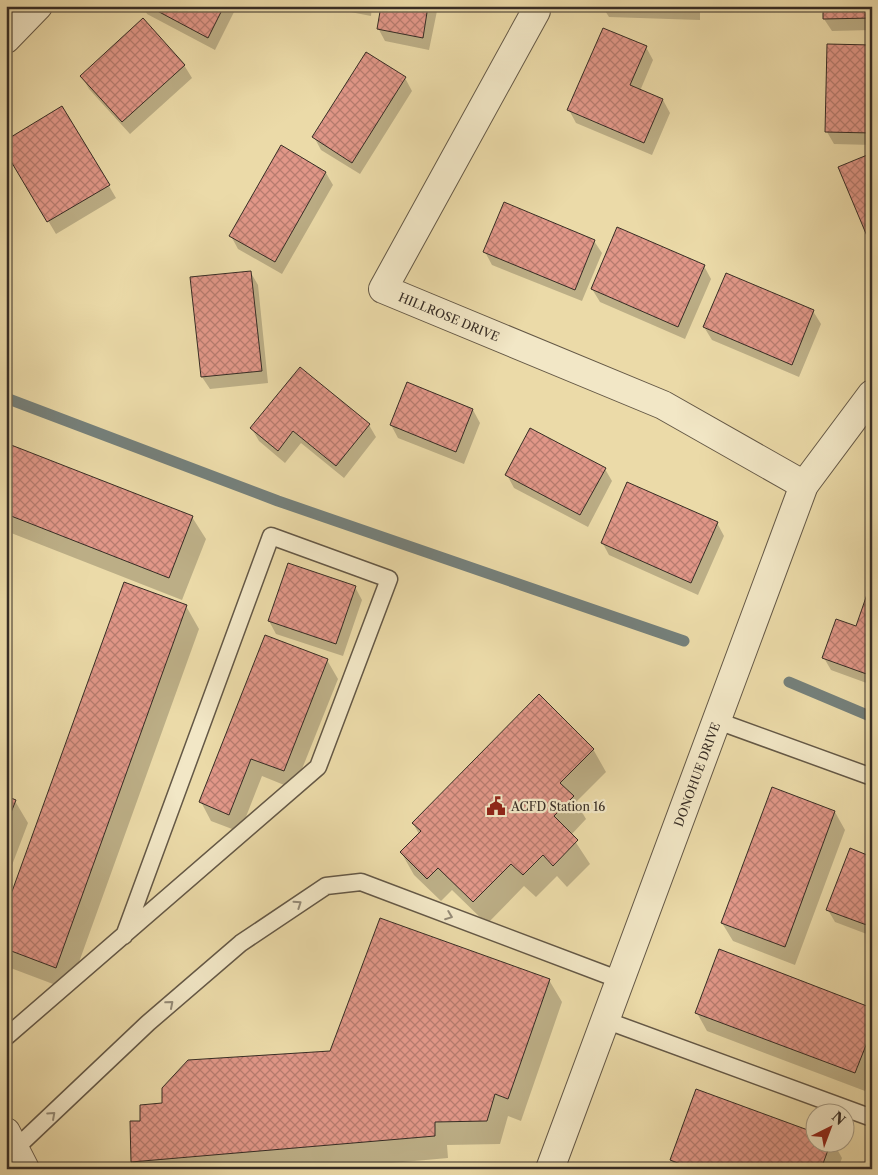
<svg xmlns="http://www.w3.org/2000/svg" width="878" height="1175" viewBox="0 0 878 1175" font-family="'Libre Caslon Text',serif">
<defs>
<pattern id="building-cross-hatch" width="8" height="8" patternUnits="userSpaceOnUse" patternTransform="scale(1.25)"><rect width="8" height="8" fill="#e19788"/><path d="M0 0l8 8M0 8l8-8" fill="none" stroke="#b77c6f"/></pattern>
</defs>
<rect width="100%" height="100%" fill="#ebdaa8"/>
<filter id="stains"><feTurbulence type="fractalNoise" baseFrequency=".004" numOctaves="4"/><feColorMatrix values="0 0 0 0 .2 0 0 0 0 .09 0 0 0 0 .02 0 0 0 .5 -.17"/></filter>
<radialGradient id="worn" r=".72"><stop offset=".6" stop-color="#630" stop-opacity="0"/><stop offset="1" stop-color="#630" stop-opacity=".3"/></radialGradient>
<path fill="#0003" d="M 143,6 L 237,6 L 215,50 L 147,14 Z
M 333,6 L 372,6 L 371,16 L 335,9 Z
M 382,6 L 438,6 L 429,50 L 385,41 L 378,28 Z
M 602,6 L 700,6 L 700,20 L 609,17 Z
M 872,6 L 872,30 L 832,31 L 824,19 Z
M 872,46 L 872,145 L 834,144 L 827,132 Z
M 646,47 L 653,60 L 640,91 L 663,100 L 670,113 L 652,155 L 576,123 L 569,110 Z
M 184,65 L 192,78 L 130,134 L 89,89 L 82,77 Z
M 405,78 L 412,91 L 360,174 L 321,150 L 314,137 Z
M 6,150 L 109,186 L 116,198 L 56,234 Z
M 326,173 L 333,185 L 282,274 L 238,249 L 231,236 Z
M 594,241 L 602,253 L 582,301 L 492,265 L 485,252 Z
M 704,266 L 711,279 L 685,339 L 600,302 L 592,289 Z
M 251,273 L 258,285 L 268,383 L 210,389 L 202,377 Z
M 813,311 L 821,324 L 799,377 L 712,340 L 704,327 Z
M 473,410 L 480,423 L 464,464 L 398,438 L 391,425 Z
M 369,425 L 376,437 L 344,478 L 301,443 L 285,463 L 259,441 L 252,429 Z
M 6,444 L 192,517 L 206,539 L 182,600 L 6,531 Z
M 605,469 L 612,481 L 588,527 L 514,488 L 507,475 Z
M 717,523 L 724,536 L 698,595 L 609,555 L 602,542 Z
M 872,584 L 872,685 L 831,670 L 824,658 L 857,627 Z
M 355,587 L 362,600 L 343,656 L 276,634 L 269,621 Z
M 186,606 L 199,629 L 69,990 L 8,967 L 6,912 Z
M 327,660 L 338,679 L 294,789 L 262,776 L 240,832 L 211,821 L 201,802 Z
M 593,749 L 606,772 L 576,802 L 586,819 L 571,835 L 590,864 L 567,887 L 557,876 L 536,897 L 524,886 L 487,924 L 452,890 L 441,901 L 414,875 L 401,852 L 419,834 L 413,823 Z
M 6,797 L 15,801 L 28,823 L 6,881 Z
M 835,812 L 845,830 L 795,965 L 733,941 L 722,923 Z
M 872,858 L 872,936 L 835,922 L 828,910 Z
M 549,980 L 562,1002 L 521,1121 L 508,1116 L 500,1144 L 447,1145 L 448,1158 L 325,1169 L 137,1169 L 132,1161 L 141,1122 L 330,1052 Z
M 872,1009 L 872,1074 L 865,1091 L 707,1031 L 697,1013 Z
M 816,1142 L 833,1142 L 842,1158 L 838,1169 L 677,1169 L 671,1160 Z"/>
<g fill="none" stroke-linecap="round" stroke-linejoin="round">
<path stroke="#75807b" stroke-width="11" d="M 6,398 L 278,501 L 684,641
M 789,682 L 872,717"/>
</g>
<path fill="url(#building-cross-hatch)" stroke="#372d25" d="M 148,6 L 224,6 L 208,38 Z
M 381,6 L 428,6 L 423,38 L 377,29 Z
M 823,6 L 872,6 L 872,18 L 823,19 Z
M 143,18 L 185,65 L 122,122 L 80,76 Z
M 603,28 L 647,46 L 630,85 L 663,99 L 644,143 L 567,110 Z
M 827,44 L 872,45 L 872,133 L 825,132 Z
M 366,52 L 406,77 L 352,163 L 312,137 Z
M 62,106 L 110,185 L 47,222 L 6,153 L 6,140 Z
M 281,145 L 326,172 L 275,262 L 229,236 Z
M 872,153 L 872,248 L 838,167 Z
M 504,202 L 595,240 L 575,290 L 483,252 Z
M 617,227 L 705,265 L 678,327 L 591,289 Z
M 251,271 L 262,371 L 201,377 L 190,277 Z
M 726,273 L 814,310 L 792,365 L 703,327 Z
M 300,367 L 370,424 L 336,466 L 293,431 L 278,451 L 250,428 Z
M 407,382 L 473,409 L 456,452 L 390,425 Z
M 530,428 L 606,468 L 580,515 L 505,475 Z
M 6,443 L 193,516 L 169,578 L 6,514 Z
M 627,482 L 718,522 L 691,583 L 601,543 Z
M 288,563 L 356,586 L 336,644 L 268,621 Z
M 872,580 L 872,676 L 822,658 L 836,619 L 856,626 Z
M 124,582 L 187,605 L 56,968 L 6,949 L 6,908 Z
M 265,635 L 328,659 L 284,771 L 251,759 L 229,815 L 199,802 Z
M 539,694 L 594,749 L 560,783 L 574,796 L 554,816 L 578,840 L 553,866 L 543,855 L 523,875 L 511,864 L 473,902 L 438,868 L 427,879 L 400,852 L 421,831 L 412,823 Z
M 772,787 L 835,811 L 785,947 L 721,923 Z
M 6,796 L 16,800 L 6,825 Z
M 850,848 L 872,857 L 872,927 L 826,910 Z
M 380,918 L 550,979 L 508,1099 L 495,1094 L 487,1121 L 435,1122 L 435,1136 L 131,1162 L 130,1121 L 140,1121 L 140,1105 L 162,1103 L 162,1088 L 188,1060 L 330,1051 Z
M 719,949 L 872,1008 L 872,1030 L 855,1073 L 695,1013 Z
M 696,1089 L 816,1133 L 816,1142 L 831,1142 L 821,1169 L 694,1169 L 670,1160 Z"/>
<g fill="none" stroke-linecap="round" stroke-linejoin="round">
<g stroke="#645846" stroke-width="19">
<path id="service" d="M 715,720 L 872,777
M 605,1020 L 872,1118
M 6,1037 L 318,767 L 389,579 L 271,536 L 124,936
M 16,1148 L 148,1023 L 241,943 L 326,886 L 361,882 L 620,980"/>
</g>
<g stroke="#645846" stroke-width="30">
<g id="minor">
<path id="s1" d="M 536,6 L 536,11 L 383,289 L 663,405 L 804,485"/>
<path d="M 6,39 L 38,6"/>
<path d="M 6,1132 L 25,1169"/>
<path id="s2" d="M 550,1169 L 804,485 L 872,394"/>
</g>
</g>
<use href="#service" stroke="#f2e7c6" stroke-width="16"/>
<use href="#minor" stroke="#f2e7c6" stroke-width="28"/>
</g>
<defs><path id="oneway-chevron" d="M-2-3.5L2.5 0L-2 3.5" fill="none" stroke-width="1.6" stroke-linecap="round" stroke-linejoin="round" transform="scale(1.25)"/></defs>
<g stroke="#948a76">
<use href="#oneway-chevron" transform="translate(298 904) rotate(-34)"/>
<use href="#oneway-chevron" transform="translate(449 916) rotate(21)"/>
<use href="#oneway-chevron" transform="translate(170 1004) rotate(-41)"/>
<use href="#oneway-chevron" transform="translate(52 1115) rotate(-42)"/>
</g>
<defs>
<g id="civic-bare" transform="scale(1.5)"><path d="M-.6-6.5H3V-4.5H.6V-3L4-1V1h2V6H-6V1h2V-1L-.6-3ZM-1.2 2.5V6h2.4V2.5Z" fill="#8f2418" stroke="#f2e7c6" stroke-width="2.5" paint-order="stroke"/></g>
</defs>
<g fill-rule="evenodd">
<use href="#civic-bare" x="496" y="806"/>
</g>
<g text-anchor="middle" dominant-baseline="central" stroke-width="4.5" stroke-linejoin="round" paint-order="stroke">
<g font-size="12" fill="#372d25" stroke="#f2e7c6">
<text stroke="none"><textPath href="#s1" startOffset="394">HILLROSE DRIVE</textPath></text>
<text stroke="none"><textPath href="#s2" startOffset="421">DONOHUE DRIVE</textPath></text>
</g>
<g font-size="12" fill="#372d25" stroke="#f2e7c6" text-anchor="start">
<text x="511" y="806">ACFD Station 16</text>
</g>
</g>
<rect width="878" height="1175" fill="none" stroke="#ebdaa8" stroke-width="25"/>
<rect x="8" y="8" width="863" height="1160" fill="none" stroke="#372d25" stroke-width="2.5"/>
<rect x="12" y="12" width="853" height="1150" fill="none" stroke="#372d25"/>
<g transform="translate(830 1128) rotate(42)"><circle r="24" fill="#f2e7c6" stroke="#a79d86"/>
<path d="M0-4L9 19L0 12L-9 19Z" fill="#8f2418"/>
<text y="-8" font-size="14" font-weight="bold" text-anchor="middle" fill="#372d25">N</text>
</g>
<rect width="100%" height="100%" filter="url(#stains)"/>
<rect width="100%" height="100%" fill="url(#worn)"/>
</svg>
